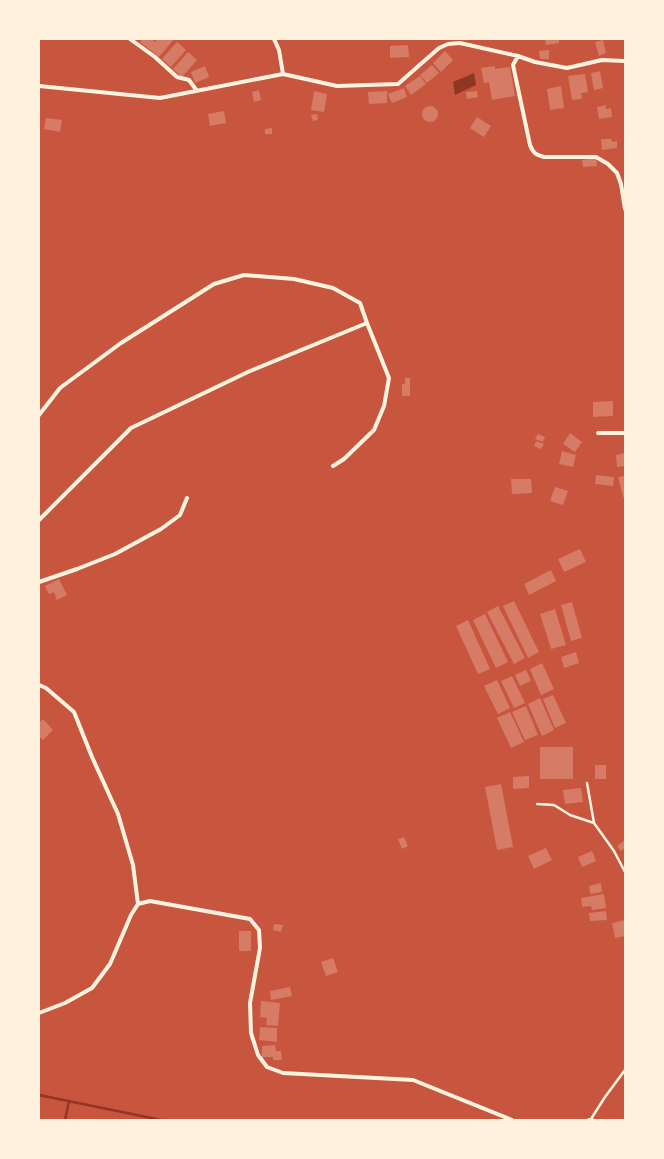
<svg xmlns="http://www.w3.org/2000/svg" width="664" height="1159" viewBox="0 0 664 1159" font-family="'Open Sans',sans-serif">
<rect width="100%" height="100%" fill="#c8553d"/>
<path fill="#8f3625" d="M 474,73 L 476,85 L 455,95 L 453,82 Z"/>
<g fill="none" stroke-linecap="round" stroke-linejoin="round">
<path stroke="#8f3625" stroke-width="2.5" d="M 39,1095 L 161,1120
M 65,1120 L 69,1101"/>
</g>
<path fill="#d67c66" d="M 143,39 L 152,39 L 155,42 L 157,39 L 174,39 L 159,57 L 140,42 Z
M 545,39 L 559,39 L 559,43 L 546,45 Z
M 603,40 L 606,53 L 599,56 L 595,42 Z
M 177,42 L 186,50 L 171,67 L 162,59 Z
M 408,45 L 409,57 L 390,58 L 390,46 Z
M 549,50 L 549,59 L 540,59 L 539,51 Z
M 445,51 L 453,60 L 441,72 L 433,63 Z
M 188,52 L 197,60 L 182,77 L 173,69 Z
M 432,65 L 439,73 L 427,83 L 420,75 Z
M 205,66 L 209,77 L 195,83 L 191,72 Z
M 495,66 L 495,69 L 510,67 L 515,96 L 492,100 L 489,82 L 484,83 L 481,68 Z
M 600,71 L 603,88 L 594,90 L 591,73 Z
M 585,74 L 588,92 L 581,93 L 582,99 L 572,100 L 568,76 Z
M 420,76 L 426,84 L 411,95 L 405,86 Z
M 561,86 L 564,108 L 550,110 L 547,89 Z
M 404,88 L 407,97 L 392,103 L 388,94 Z
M 259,90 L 261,100 L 254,102 L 252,92 Z
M 314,91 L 327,94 L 324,112 L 311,110 Z
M 387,91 L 387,103 L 369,104 L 368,92 Z
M 477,91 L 478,97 L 467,99 L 466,92 Z
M 606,105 L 606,109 L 611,108 L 612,117 L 599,119 L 597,107 Z
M422 114a8 8 0 1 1 16 0a8 8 0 1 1-16 0Z
M 224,111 L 226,123 L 210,126 L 208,114 Z
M 317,114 L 318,120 L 313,121 L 311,115 Z
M 477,117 L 491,126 L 484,137 L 470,128 Z
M 46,118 L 62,120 L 60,132 L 44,129 Z
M 272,128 L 272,134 L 265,134 L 265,129 Z
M 601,139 L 611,139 L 612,142 L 617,141 L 617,148 L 602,150 Z
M 596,158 L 597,166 L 583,167 L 582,160 Z
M 405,378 L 410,378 L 410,396 L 402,396 L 402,384 L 405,384 Z
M 613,401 L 613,416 L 593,417 L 593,402 Z
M 570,433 L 582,442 L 575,452 L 563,444 Z
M 538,434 L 545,437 L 543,442 L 535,439 Z
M 536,441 L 544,444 L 541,449 L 534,446 Z
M 562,451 L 576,455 L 573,467 L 559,464 Z
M 625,453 L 625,466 L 617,467 L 616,455 Z
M 596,475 L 614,477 L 613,486 L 595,484 Z
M 625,476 L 625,497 L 623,497 L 618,477 Z
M 511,479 L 531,479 L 532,493 L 512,494 Z
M 555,487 L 568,491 L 563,505 L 550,501 Z
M 580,549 L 586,562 L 564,572 L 558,559 Z
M 551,570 L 556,581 L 529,595 L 524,584 Z
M 59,579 L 67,595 L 57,600 L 54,592 L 49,594 L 45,586 Z
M 514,601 L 539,652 L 528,658 L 503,606 Z
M 572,602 L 582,638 L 571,641 L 561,605 Z
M 498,606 L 525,658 L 514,664 L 487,612 Z
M 555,609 L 566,645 L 551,649 L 540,614 Z
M 485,614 L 508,662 L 496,668 L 473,620 Z
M 468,620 L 490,669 L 478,674 L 456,626 Z
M 576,652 L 579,663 L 564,668 L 561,657 Z
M 542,663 L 554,689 L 541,695 L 530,669 Z
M 526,670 L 531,681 L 520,686 L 515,675 Z
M 512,676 L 525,703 L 514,708 L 501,681 Z
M 497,680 L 510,708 L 498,714 L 484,686 Z
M 553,695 L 566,723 L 555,728 L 543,699 Z
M 540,698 L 554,730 L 542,736 L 528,704 Z
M 526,706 L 538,735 L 525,740 L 512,712 Z
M 510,712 L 524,742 L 511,748 L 497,718 Z
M 43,719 L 53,730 L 43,740 L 39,736 L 39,723 Z
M 540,747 L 573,747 L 573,779 L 540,779 Z
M 595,765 L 606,765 L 606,779 L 595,779 Z
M 529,776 L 529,788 L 513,789 L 513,777 Z
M 501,784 L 513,847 L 497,850 L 485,787 Z
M 581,788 L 583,802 L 565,804 L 563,790 Z
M 404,837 L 408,846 L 402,849 L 398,839 Z
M 625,840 L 625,848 L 621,851 L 617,846 Z
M 546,848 L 552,860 L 534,869 L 528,856 Z
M 592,851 L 596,861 L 582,867 L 578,857 Z
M 601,883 L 602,892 L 590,894 L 589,886 Z
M 604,894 L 606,908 L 592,910 L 591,906 L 582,907 L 581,898 Z
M 606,911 L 607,920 L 590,921 L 589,913 Z
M 625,920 L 625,936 L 615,938 L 612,923 Z
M 274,924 L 283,925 L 281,932 L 273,930 Z
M 239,931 L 251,931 L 251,951 L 239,951 Z
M 333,958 L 338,972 L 326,976 L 321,962 Z
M 290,987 L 292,996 L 271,1000 L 270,991 Z
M 261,1001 L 280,1003 L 278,1026 L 266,1025 L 267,1018 L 260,1017 Z
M 260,1027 L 277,1028 L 277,1042 L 259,1040 Z
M 275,1045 L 276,1051 L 281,1051 L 282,1060 L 273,1060 L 273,1057 L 262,1057 L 262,1046 Z"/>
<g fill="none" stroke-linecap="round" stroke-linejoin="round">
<path stroke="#fff3e0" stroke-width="2.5" d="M 587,783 L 594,823 L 614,851 L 625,872
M 537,804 L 554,805 L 570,815 L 594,823
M 591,1119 L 605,1097 L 625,1070"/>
<path stroke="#fff3e0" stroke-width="4" d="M 130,39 L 155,57 L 177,77 L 189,80 L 197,91
M 274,39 L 279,50 L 283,74
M 518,56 L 513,65 L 530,145 C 533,153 536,155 544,157 L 596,157 L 608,164 L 617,173 L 621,184 L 625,209
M 39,86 L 160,98 L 283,74 L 337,86 L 398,84 L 439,48 L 448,44 L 460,43 L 518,56 L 535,62 L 567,68 L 602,60 L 625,61
M 39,415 L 60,388 L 121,343 L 214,284 L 244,275 L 294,279 L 333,288 L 360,303 L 367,323 L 250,371 L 131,428 L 39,520
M 598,433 L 625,433
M 333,466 L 344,459 L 374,430 L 384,406 L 389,378 L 367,323
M 39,582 L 77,569 L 115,554 L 161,529 L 180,515 L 187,498
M 39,685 L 46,688 L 74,712 L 92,757 L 118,814 L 133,865 L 138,904
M 39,1013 L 65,1003 L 92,988 L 110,964 L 131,915 L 138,904 L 150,901 L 250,919 L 259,930 L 260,948 L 250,1003 L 251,1033 L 258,1055 L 267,1067 L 283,1073 L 413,1080 L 512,1120
M 589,1120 L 592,1120"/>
</g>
<rect width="664" height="1159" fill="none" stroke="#fff3e0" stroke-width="80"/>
</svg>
